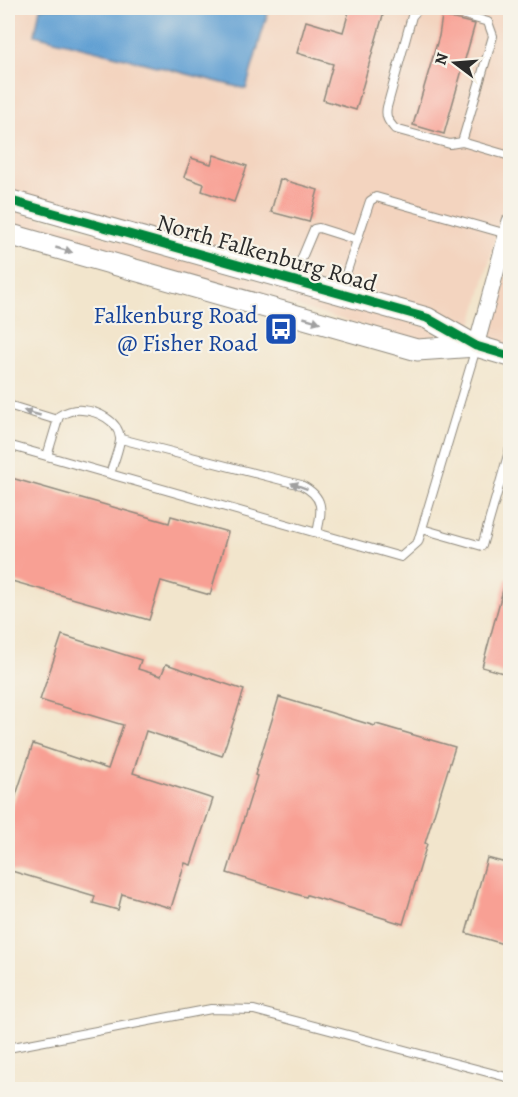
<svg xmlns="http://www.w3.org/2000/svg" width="518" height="1097" viewBox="0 0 518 1097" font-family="Alegreya,serif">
<rect width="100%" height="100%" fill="#f7f3e8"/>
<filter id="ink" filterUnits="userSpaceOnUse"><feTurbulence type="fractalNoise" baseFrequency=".0167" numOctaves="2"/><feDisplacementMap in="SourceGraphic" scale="12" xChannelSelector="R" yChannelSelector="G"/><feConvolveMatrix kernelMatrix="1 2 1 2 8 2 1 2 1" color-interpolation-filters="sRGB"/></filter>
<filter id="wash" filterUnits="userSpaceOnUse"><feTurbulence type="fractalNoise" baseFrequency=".008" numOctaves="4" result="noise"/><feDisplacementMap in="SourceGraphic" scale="24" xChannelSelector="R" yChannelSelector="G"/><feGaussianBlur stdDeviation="1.35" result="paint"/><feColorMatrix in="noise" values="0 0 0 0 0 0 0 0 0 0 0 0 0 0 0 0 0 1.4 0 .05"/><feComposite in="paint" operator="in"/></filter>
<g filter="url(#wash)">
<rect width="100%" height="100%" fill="#f2e5cc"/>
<path fill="#f3d4bf" d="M 8,8 L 40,8 L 35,35 L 246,89 L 269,8 L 510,8 L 510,184 L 470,333 L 8,191 Z
M 8,209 L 424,326 L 446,339 L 418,341 L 8,225 Z
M 510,258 L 510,347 L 488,341 Z"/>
<path fill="#62a0d3" stroke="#46667f" stroke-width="1.5" d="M 40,8 L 269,8 L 246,89 L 35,35 Z"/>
<g id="blocks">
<path fill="#f8a094" d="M 350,8 L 385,8 L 356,110 L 323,100 L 333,64 L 297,53 L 306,21 L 343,32 Z
M 442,16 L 475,24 L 444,134 L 413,125 L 439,36 Z
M 214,155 L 247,166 L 234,202 L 202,191 L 204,184 L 184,177 L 191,158 L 211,164 Z
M 280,179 L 318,190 L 309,222 L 271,212 Z
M 8,477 L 169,523 L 171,516 L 228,532 L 210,595 L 161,581 L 149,620 L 8,580 Z
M 506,579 L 510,579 L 510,675 L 482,667 Z
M 62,635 L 141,660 L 138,669 L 161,676 L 166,664 L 244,690 L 222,756 L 146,731 L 133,773 L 213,799 L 191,865 L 185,863 L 171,908 L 122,894 L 118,910 L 93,903 L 95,896 L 8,870 L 8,819 L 33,744 L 108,769 L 123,725 L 40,700 Z
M 279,697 L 375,726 L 376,724 L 455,747 L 425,843 L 427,844 L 403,924 L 307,895 L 306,897 L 227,873 L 257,776 L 255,775 Z
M 487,858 L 510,864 L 510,946 L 466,933 Z"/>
</g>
</g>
<g filter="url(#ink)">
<use href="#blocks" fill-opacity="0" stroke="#8e887c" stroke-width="1.5"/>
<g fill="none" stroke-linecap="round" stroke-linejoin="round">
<g stroke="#8e887c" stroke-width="10">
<path id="lane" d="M 419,8 L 412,16 L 387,107 C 385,117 388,121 395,129 L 450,144 L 462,142 L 510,156
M 441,8 L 488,22 L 493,36 L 462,142
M 293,279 L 314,229 L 319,228 L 357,240
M 340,292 L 370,201 L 376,197 L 507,234
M 8,405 L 57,420
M 121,439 L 301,485 C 325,497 322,510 317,533
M 8,445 L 401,557 L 418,542 L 476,348
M 47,456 L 59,416 C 66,412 74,409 82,410 C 97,411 118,420 120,438 C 121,444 112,467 110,474
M 422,529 L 482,546 L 510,448
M 8,1048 L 211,1009 L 254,1010 L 510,1078"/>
</g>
<g stroke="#8e887c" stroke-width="17">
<path id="street" d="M 476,346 L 510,221"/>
</g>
<g stroke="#8e887c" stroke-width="23">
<path id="secondary" d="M 8,200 L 427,318 L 476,346 L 510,356
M 8,234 L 417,350 L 476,346"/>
</g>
<use href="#lane" stroke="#fff" stroke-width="8"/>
<use href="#street" stroke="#fff" stroke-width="15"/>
<use href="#secondary" stroke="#fff" stroke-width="21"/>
<g stroke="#f7f3e8" stroke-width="13">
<path id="cycleway" d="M 8,200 L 427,318 L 476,346 L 510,356"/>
</g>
<use href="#cycleway" stroke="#00873e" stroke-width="9"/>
</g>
<defs><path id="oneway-solid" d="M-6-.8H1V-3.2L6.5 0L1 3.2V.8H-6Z" transform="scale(1.5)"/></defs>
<g fill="#a0a0a0">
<use href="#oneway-solid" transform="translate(64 250) rotate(16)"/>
<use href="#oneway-solid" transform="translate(312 320) rotate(16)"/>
<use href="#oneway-solid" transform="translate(32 413) rotate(-164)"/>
<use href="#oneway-solid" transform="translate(299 486) rotate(-160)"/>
</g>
</g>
<defs>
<g id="bus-square" transform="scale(1.725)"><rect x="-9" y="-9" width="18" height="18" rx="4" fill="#1a4fb4" stroke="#f7f3e8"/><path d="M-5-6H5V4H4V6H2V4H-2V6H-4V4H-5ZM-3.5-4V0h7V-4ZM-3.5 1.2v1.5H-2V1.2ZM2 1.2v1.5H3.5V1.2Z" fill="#fff"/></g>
</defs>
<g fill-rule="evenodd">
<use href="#bus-square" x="281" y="329"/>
</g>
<g text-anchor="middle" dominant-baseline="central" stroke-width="4.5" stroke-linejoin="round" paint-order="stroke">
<g font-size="24" fill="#2b2b2b" stroke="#f7f3e8">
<text transform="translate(267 253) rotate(16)">North Falkenburg Road</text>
</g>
<g font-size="24" fill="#164399" stroke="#f7f3e8" text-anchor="end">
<text x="258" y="315">Falkenburg Road<tspan x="258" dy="28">@ Fisher Road</tspan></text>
</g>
</g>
<rect width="518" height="1097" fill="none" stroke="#f7f3e8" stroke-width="30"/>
<g transform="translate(455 63) rotate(286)" stroke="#f7f3e8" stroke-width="4.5" paint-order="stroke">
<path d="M0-4.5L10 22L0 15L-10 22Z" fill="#2b2b2b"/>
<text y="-9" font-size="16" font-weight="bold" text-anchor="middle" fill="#2b2b2b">N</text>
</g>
</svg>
